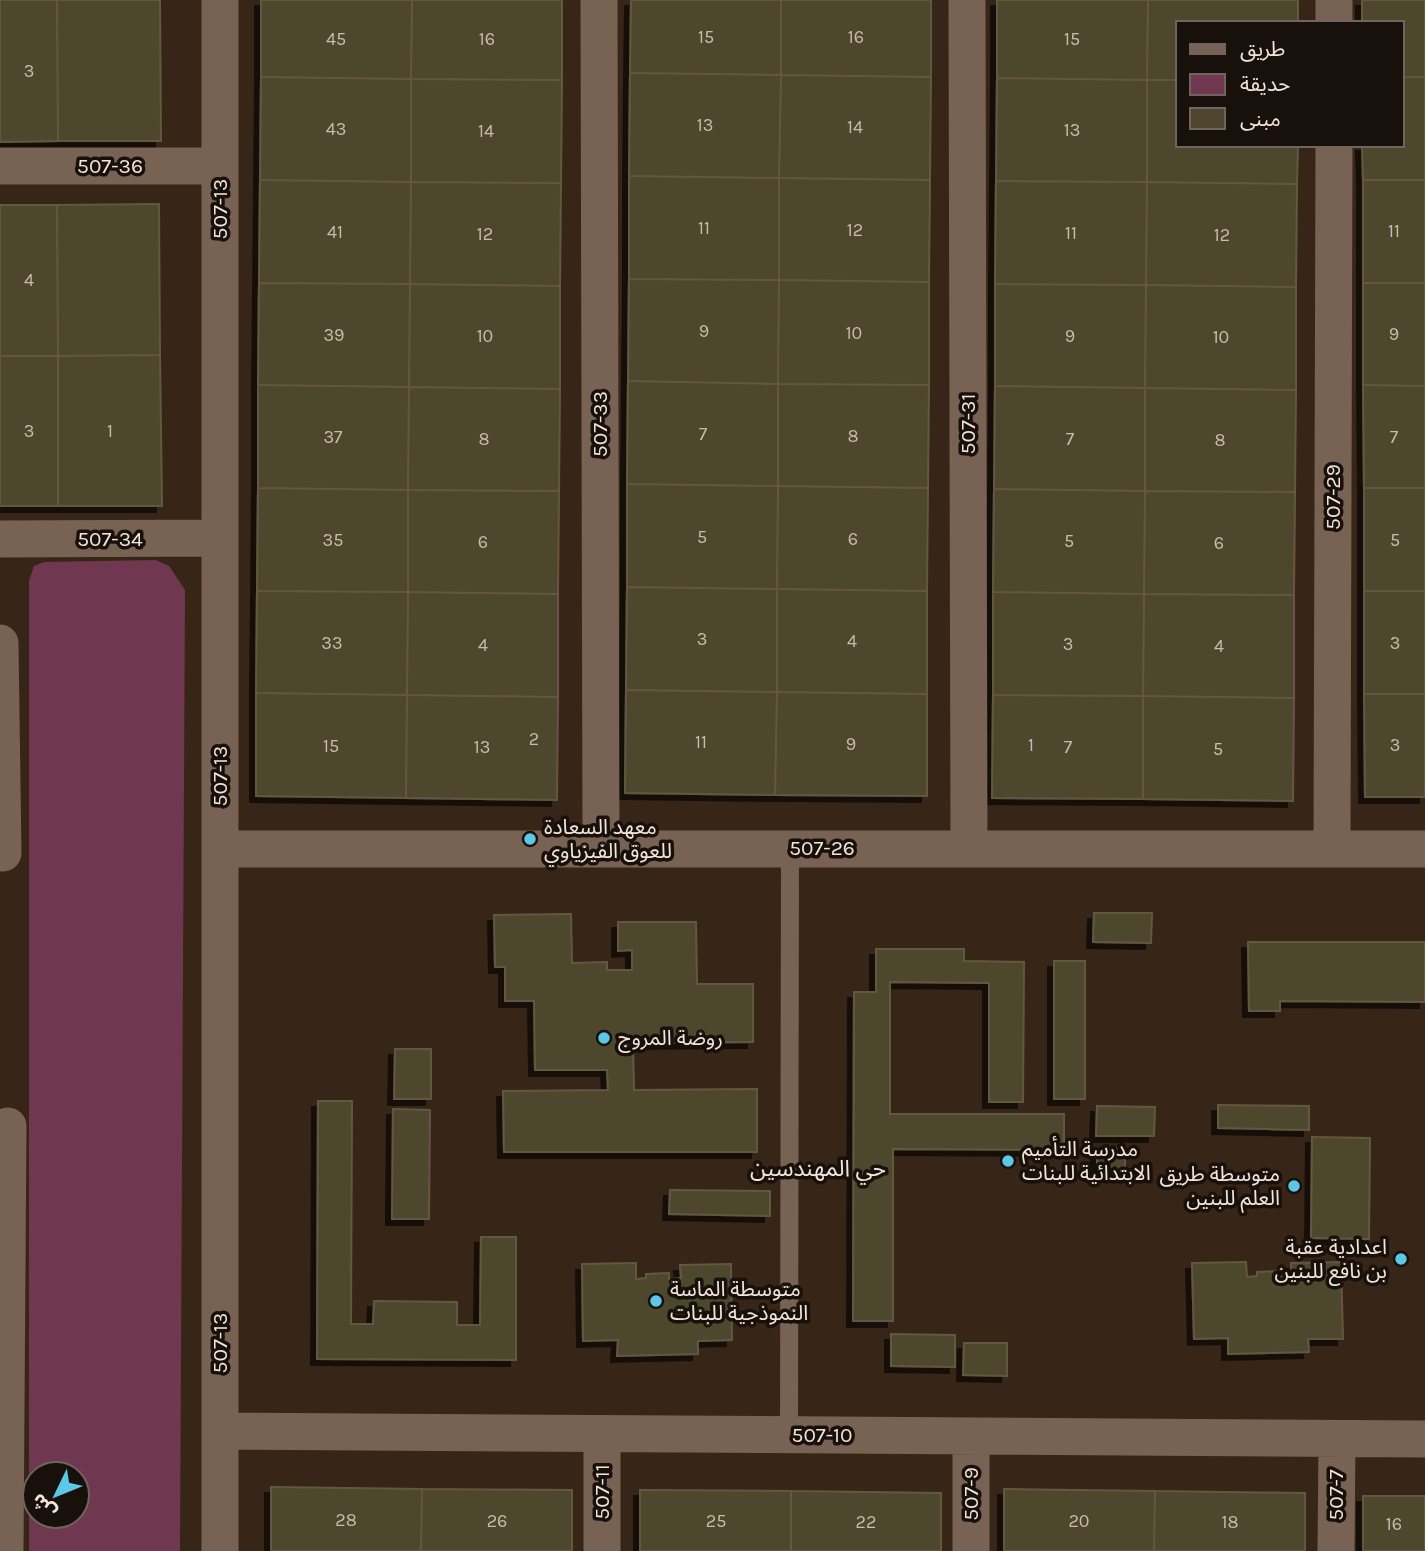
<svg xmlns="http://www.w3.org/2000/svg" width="1425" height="1551" viewBox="0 0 1425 1551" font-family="Karla,'Noto Sans Arabic',sans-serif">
<defs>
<filter id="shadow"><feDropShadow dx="-6" dy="6" stdDeviation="0" flood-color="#0009"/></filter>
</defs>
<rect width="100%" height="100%" fill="#372517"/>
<path fill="#703751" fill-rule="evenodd" d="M 156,560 L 169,566 L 185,590 L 180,1551 L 29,1551 L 29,581 L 34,566 L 44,562 ZM 35,1474 L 77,1474 L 77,1516 L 35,1516 Z"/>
<path fill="#4e462f" stroke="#625942" stroke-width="2" filter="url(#shadow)" d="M 0,0 L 57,0 L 58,141 L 0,142 Z
M 57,0 L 160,0 L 161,141 L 58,141 Z
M 261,0 L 412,0 L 411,79 L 261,77 Z
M 412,0 L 562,0 L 562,80 L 411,79 Z
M 631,0 L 781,0 L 781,75 L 630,73 Z
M 781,0 L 931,0 L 931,77 L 781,75 Z
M 997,0 L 1148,0 L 1147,80 L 997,78 Z
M 1148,0 L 1298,0 L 1298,23 L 1178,23 L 1178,80 L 1147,80 Z
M 1362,0 L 1425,0 L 1425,77 L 1402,77 L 1402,23 L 1362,23 Z
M 630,73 L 781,75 L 779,178 L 629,176 Z
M 781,75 L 931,77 L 930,180 L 779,178 Z
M 261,77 L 411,79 L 411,182 L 260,180 Z
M 1402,77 L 1425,77 L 1425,180 L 1363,180 L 1362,145 L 1402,145 Z
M 997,78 L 1147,80 L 1147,182 L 996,181 Z
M 411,79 L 562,80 L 561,183 L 411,182 Z
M 1147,80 L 1178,80 L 1178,145 L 1298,145 L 1297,184 L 1147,182 Z
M 629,176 L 779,178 L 779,280 L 629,279 Z
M 779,178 L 930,180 L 929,282 L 779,280 Z
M 260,180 L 411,182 L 410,284 L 259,283 Z
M 1363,180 L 1425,180 L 1425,283 L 1363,283 Z
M 996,181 L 1147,182 L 1146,285 L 995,284 Z
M 411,182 L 561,183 L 560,286 L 410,284 Z
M 1147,182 L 1297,184 L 1296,287 L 1146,285 Z
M 159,204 L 160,355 L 58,356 L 57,205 Z
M 0,205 L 57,205 L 58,356 L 0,356 Z
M 629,279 L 779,280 L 778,384 L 628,381 Z
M 779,280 L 929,282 L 929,385 L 778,384 Z
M 259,283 L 410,284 L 409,387 L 258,385 Z
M 1363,283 L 1425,283 L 1425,386 L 1363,385 Z
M 410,284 L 560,286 L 560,389 L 409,387 Z
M 995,284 L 1146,285 L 1145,388 L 995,386 Z
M 1146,285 L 1296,287 L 1296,390 L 1145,388 Z
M 160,355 L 162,506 L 58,506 L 58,356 Z
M 0,356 L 58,356 L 58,506 L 0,506 Z
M 628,381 L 778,384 L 778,486 L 627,484 Z
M 778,384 L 929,385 L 928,488 L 778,486 Z
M 258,385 L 409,387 L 408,490 L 258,488 Z
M 1363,385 L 1425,386 L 1425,488 L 1364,488 Z
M 995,386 L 1145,388 L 1145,491 L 994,489 Z
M 409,387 L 560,389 L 559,491 L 408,490 Z
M 1145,388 L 1296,390 L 1295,492 L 1145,491 Z
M 627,484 L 778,486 L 777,589 L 627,587 Z
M 778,486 L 928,488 L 927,591 L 777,589 Z
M 258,488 L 408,490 L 408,592 L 257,591 Z
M 1364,488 L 1425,488 L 1425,591 L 1364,591 Z
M 994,489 L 1145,491 L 1144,594 L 993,592 Z
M 408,490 L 559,491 L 558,594 L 408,592 Z
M 1145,491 L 1295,492 L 1294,595 L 1144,594 Z
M 627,587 L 777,589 L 777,692 L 626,690 Z
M 777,589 L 927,591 L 927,694 L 777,692 Z
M 257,591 L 408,592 L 407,695 L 256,693 Z
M 1364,591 L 1425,591 L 1425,694 L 1364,694 Z
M 408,592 L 558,594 L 558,697 L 407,695 Z
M 993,592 L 1144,594 L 1143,696 L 993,695 Z
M 1144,594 L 1294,595 L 1294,698 L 1143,696 Z
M 626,690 L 777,692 L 775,795 L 625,793 Z
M 777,692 L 927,694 L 927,796 L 775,795 Z
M 256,693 L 407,695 L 406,798 L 256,796 Z
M 1364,694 L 1425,694 L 1425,797 L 1365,797 Z
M 407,695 L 558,697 L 557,800 L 406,798 Z
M 993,695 L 1143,696 L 1143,799 L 992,798 Z
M 1143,696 L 1294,698 L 1293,801 L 1143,799 Z
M 1094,913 L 1152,913 L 1151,943 L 1093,942 Z
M 571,914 L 572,963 L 607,962 L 607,970 L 632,970 L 632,950 L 618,951 L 618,922 L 696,922 L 697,984 L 753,984 L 753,1042 L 633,1043 L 634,1090 L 757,1089 L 757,1152 L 504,1152 L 503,1091 L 608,1090 L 607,1070 L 535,1070 L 534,1001 L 505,1001 L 505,967 L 495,967 L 494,915 Z
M 1248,942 L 1425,942 L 1425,1002 L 1280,1001 L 1280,1011 L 1249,1011 Z
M 876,949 L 964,949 L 964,961 L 1024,962 L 1023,1102 L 989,1102 L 989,983 L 890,982 L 890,1114 L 1064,1114 L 1064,1150 L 893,1149 L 893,1321 L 853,1321 L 854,992 L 876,992 Z
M 1054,961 L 1085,961 L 1085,1099 L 1054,1099 Z
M 395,1049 L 431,1049 L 431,1099 L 394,1099 Z
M 318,1101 L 352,1101 L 351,1324 L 373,1324 L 374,1301 L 457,1302 L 457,1325 L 480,1325 L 481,1237 L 516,1237 L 516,1360 L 317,1359 Z
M 1218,1105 L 1309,1106 L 1309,1130 L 1218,1128 Z
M 1097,1106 L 1155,1107 L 1154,1136 L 1096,1136 Z
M 393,1109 L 430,1110 L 429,1219 L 392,1219 Z
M 1312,1137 L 1370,1138 L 1369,1239 L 1311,1238 Z
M 1097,1148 L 1125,1148 L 1125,1174 L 1097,1174 Z
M 670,1190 L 770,1191 L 770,1216 L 669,1214 Z
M 1246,1262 L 1247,1277 L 1257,1276 L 1257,1272 L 1279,1271 L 1279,1277 L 1291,1277 L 1291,1263 L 1341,1262 L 1343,1339 L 1308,1339 L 1309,1352 L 1228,1354 L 1228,1338 L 1194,1339 L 1192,1263 Z
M 636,1263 L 636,1279 L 646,1278 L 646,1274 L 669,1273 L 669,1279 L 681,1278 L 680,1265 L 731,1264 L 732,1340 L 698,1341 L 698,1354 L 617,1356 L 618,1340 L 583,1341 L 582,1264 Z
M 891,1334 L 955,1335 L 955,1367 L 891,1366 Z
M 964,1343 L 1007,1343 L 1007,1376 L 963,1375 Z
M 271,1487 L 422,1489 L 421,1551 L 271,1551 Z
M 422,1489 L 572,1490 L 572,1551 L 421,1551 Z
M 1004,1489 L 1155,1491 L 1154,1551 L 1004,1551 Z
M 640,1490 L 791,1491 L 791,1551 L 640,1551 Z
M 791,1491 L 941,1493 L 941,1551 L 791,1551 Z
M 1155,1491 L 1305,1493 L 1305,1551 L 1154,1551 Z
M 1363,1496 L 1425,1496 L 1425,1551 L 1363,1551 Z"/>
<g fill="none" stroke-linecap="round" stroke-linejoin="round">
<path stroke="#786253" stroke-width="18" d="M 789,1435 L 790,848"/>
<path stroke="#786253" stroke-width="37" d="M 599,0 L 601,849
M 967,0 L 969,848
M 1334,23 L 1334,0
M 0,166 L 220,166
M 0,539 L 220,538
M 0,643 L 3,853
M 1332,848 L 1334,145
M 220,849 L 1425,849
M 220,1431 L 1425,1439
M 5,1551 L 8,1126
M 220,1551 L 220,0
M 602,1551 L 602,1434
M 971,1551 L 971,1436
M 1336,1551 L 1337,1439"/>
</g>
<g fill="#5cc7e7" stroke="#18100a" stroke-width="2.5">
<circle cx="530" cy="839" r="7"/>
<circle cx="604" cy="1038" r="7"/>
<circle cx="1008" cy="1161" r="7"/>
<circle cx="1294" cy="1186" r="7"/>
<circle cx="1401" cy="1259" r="7"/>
<circle cx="656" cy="1301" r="7"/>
</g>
<g text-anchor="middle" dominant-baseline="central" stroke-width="7" stroke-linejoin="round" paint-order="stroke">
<g font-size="18" fill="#c8bcb0">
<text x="706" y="37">15</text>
<text x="856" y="37">16</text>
<text x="336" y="39">45</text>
<text x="487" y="39">16</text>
<text x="1072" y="39">15</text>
<text x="29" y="71">3</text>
<text x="705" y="125">13</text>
<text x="855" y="127">14</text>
<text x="336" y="129">43</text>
<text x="1072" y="130">13</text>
<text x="486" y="131">14</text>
<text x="704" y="228">11</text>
<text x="855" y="230">12</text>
<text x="1394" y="231">11</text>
<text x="335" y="232">41</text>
<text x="1071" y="233">11</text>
<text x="485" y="234">12</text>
<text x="1222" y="235">12</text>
<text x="29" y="280">4</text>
<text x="704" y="331">9</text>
<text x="854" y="333">10</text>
<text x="1394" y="334">9</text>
<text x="334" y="335">39</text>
<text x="485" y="336">10</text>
<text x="1070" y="336">9</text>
<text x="1221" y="337">10</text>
<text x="29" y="431">3</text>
<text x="110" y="431">1</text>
<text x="703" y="434">7</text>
<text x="853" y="436">8</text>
<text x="333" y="437">37</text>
<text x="1394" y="437">7</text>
<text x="484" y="439">8</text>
<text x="1070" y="439">7</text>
<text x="1220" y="440">8</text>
<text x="702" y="537">5</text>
<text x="853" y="539">6</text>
<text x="333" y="540">35</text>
<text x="1395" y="540">5</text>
<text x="1069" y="541">5</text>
<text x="483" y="542">6</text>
<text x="1219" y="543">6</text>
<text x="702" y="639">3</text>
<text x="852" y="641">4</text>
<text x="332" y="643">33</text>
<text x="1395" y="643">3</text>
<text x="1068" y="644">3</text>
<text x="483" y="645">4</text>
<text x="1219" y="646">4</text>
<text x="534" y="739">2</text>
<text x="701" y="742">11</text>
<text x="851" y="744">9</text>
<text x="1031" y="745">1</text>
<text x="1395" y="745">3</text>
<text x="331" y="746">15</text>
<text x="482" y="747">13</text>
<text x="1068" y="747">7</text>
<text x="1218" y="749">5</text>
<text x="346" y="1520">28</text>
<text x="497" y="1521">26</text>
<text x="716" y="1521">25</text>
<text x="1079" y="1521">20</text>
<text x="866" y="1522">22</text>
<text x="1230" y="1522">18</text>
<text x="1394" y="1524">16</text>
</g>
<g font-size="21" fill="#f1e4db" stroke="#18100a">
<text x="110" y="166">507-36</text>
<text transform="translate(220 209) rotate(-90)">507-13</text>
<text transform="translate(600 424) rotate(-90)">507-33</text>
<text transform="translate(968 424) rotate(-90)">507-31</text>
<text transform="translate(1333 497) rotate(-90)">507-29</text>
<text x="110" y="539">507-34</text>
<text transform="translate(220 776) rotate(-90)">507-13</text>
<text x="822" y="848">507-26</text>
<text transform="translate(220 1343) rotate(-90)">507-13</text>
<text x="822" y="1435">507-10</text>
<text transform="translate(602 1492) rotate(-90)">507-11</text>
<text transform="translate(971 1494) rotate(-90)">507-9</text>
<text transform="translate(1336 1495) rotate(-90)">507-7</text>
</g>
<g font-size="21" fill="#f1e4db" stroke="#18100a" text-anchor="start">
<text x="544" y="827">معهد السعادة<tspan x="544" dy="24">للعوق الفيزياوي</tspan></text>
<text x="618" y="1038">روضة المروج</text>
<text x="1022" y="1149">مدرسة التأميم<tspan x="1022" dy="24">الابتدائية للبنات</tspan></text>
<text x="1280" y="1174" text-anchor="end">متوسطة طريق<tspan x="1280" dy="24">العلم للبنين</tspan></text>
<text x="1387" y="1247" text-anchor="end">اعدادية عقبة<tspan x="1387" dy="24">بن نافع للبنين</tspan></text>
<text x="670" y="1289">متوسطة الماسة<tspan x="670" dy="24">النموذجية للبنات</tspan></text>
</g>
<g font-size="23" fill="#f1e4db" stroke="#18100a">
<text x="818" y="1168">حي المهندسين</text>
</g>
</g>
<rect x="1176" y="21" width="228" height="126" fill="#18100a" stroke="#6f655e" stroke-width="2"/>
<rect x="1190" y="44" width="35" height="10" fill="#786253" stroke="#6f655e" stroke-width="2"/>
<text x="1240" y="56" font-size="21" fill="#f1e4db">طريق</text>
<rect x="1190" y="74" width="35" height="21" fill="#703751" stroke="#6f655e" stroke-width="2"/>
<text x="1240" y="91" font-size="21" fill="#f1e4db">حديقة</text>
<rect x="1190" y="108" width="35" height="21" fill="#4e462f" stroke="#6f655e" stroke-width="2"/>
<text x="1240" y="126" font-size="21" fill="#f1e4db">مبنى</text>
<g transform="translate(56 1495) rotate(227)"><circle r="33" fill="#18100a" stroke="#6f655e" stroke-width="2"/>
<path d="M0-5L12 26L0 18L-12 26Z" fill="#5cc7e7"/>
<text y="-10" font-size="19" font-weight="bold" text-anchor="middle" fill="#f1e4db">ش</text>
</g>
</svg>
